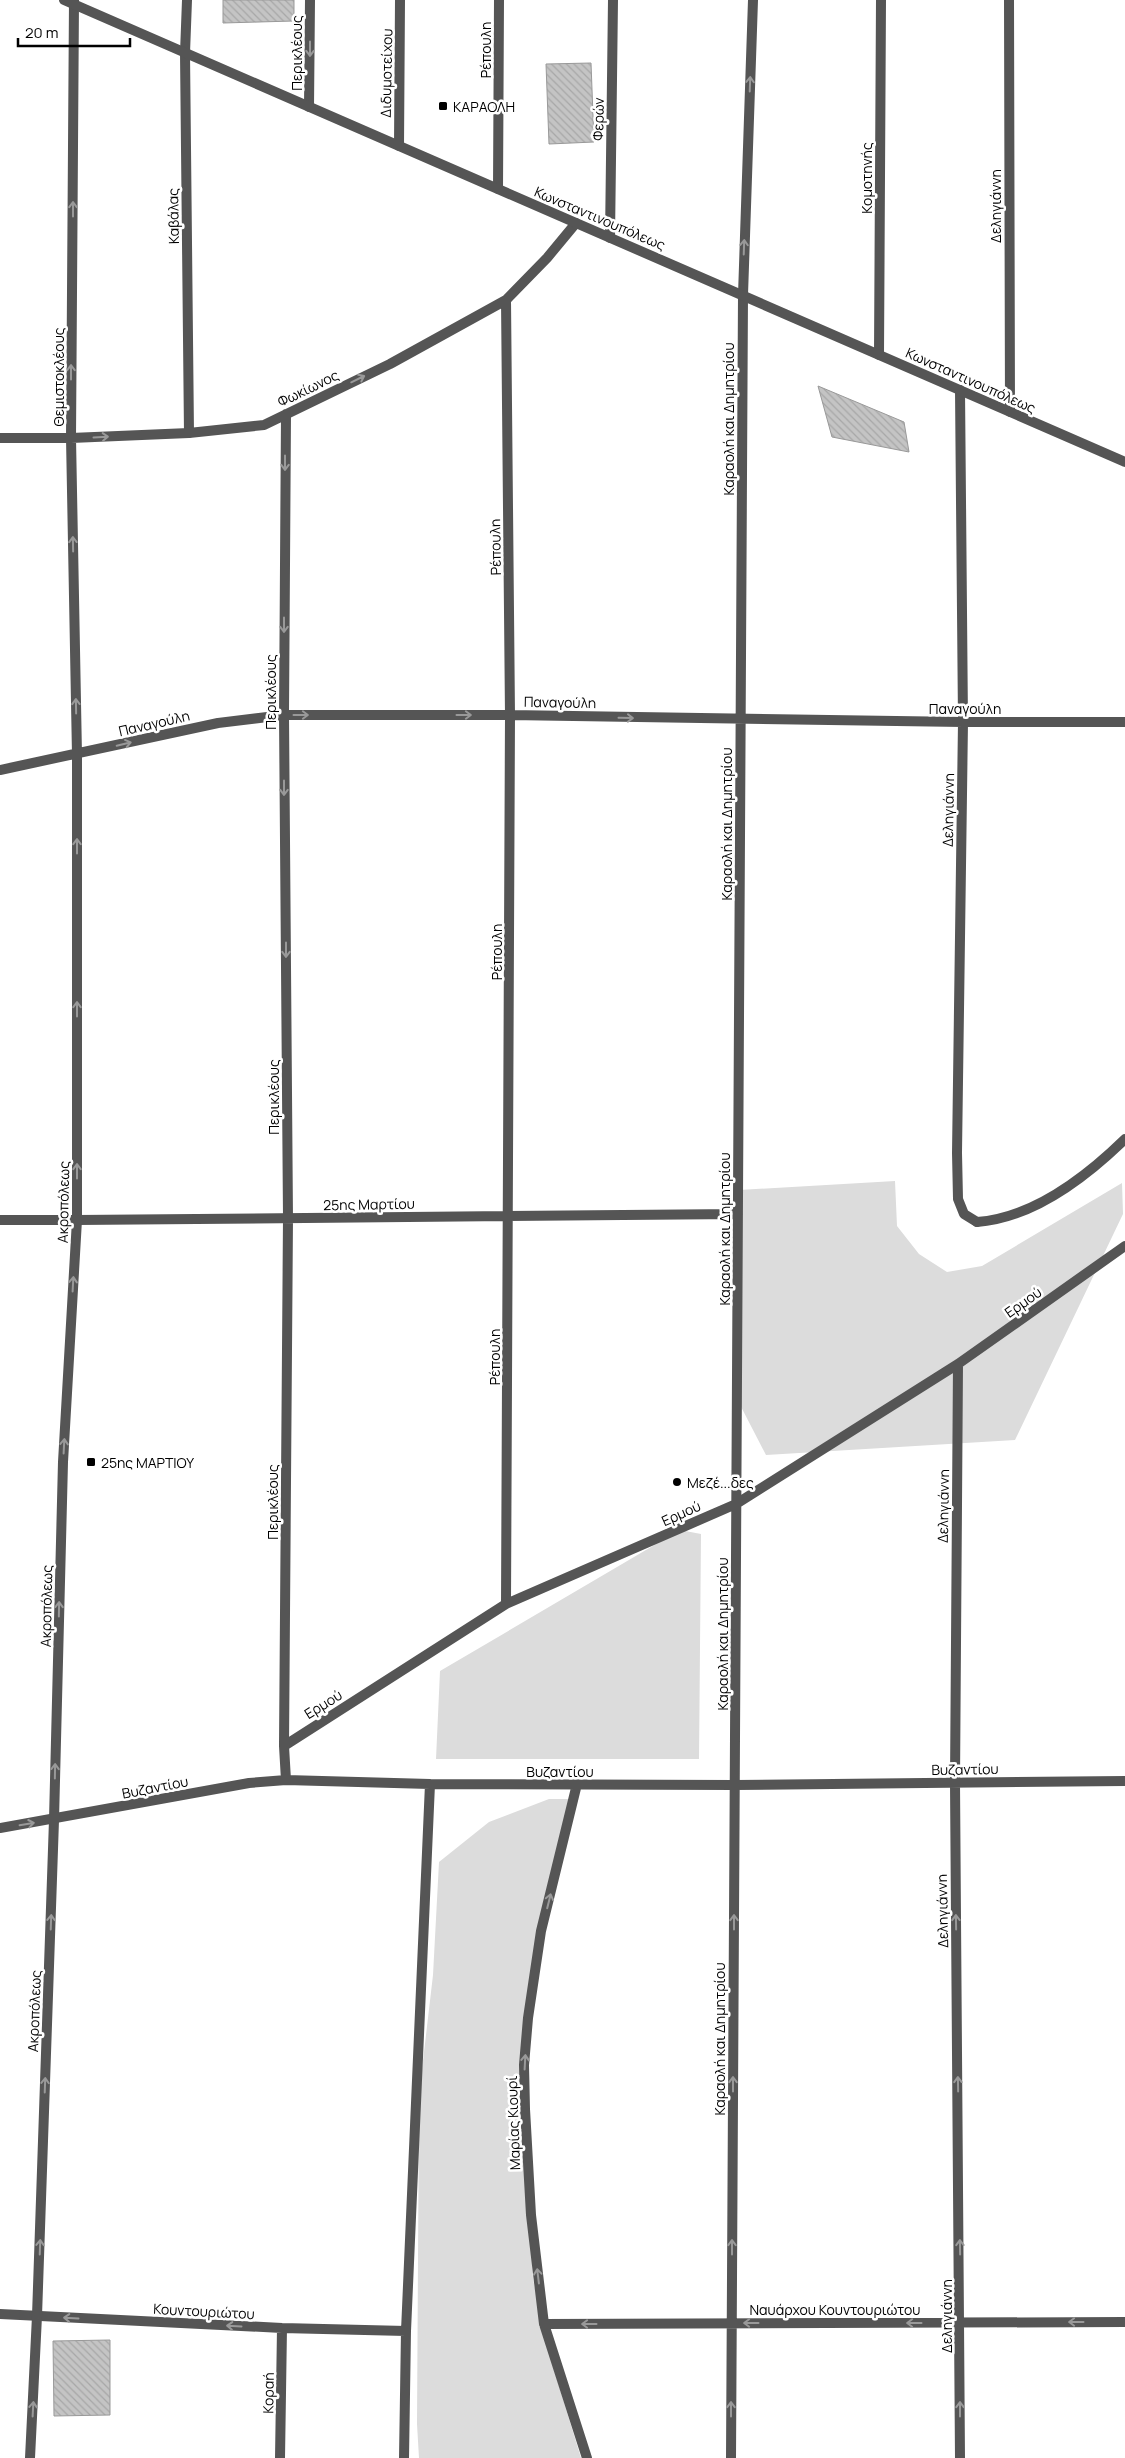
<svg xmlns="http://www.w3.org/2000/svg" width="1125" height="2458" viewBox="0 0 1125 2458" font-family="Manrope,sans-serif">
<defs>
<pattern id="building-back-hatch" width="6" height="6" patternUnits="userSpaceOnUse" patternTransform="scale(1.25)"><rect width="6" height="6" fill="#c4c4c4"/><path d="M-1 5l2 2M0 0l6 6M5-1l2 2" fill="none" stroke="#a7a7a7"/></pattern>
</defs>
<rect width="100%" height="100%" fill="#fff"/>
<path fill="#dcdcdc" d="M 895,1181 L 897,1226 L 919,1254 L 947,1272 L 982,1266 L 1122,1183 L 1123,1214 L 1015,1440 L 766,1455 L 736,1397 L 739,1190 Z
M 680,1530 L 701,1534 L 699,1759 L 436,1759 L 440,1671 Z
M 549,1799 L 569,1799 L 522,2053 L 533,2279 L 547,2347 L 581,2458 L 419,2458 L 417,2424 L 419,2095 L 433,1975 L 439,1862 L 489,1822 Z"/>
<path fill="url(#building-back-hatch)" stroke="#999" d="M 223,0 L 294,0 L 294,21 L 223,23 Z
M 591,63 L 594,142 L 549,144 L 546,64 Z
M 818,386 L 904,422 L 909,452 L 832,437 Z
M 110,2340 L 110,2415 L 54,2416 L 53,2341 Z"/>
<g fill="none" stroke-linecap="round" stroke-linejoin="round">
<path stroke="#555" stroke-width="10" d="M 187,0 L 185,53 L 189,433
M 1009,0 L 1010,412
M 399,146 L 400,0
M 498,189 L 499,0
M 610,238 L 613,0
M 879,355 L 881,0
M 977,1222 C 1033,1218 1086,1177 1125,1139"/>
<path stroke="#555" stroke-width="10" d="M 74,0 L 71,438 L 77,755 L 77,1220 L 738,1214
M 309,107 L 310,0
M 506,300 L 510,715 L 506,1604
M 960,390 L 963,722 L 957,1153 L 958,1199 L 964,1214 L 977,1222
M 286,414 L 284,715 L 288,1218 L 284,1746 L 286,1780
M 0,438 L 71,438 L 189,433 L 264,425 L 390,364 L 506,300 L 547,258 L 576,223
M 0,770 L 218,723 L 284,715 L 510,715 L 963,722 L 1125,722
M 958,1364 L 955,1783 L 960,2458
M 284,1746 L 506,1604 L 736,1504 L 958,1364 L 1125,1246
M 577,1784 L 541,1931 L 528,2018 L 524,2065 L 525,2109 L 531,2215 L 544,2324 L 587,2458
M 0,1828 L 249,1783 L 286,1780 L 430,1784 L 735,1785 L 1125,1781
M 0,2314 L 282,2328 L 406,2331
M 544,2324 L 1125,2322
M 280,2458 L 282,2328
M 404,2458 L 406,2331 L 430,1784
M 731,2458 L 743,295 L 753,0"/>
<path stroke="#555" stroke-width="10" d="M 64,0 L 1125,462
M 0,1220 L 77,1220 L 63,1462 L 54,1820 L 37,2316 L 30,2458"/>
</g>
<defs><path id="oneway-shaft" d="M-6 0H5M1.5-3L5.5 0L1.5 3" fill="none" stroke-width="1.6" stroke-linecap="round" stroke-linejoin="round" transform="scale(1.25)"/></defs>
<g stroke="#999">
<use href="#oneway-shaft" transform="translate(310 49) rotate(90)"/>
<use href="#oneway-shaft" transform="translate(750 84) rotate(-88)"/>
<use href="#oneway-shaft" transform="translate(73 209) rotate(-90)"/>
<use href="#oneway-shaft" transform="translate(744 247) rotate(-88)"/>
<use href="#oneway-shaft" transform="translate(71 372) rotate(-90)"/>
<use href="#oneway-shaft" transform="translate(358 379) rotate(-26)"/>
<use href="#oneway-shaft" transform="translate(101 437) rotate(-3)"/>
<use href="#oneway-shaft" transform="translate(285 463) rotate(90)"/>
<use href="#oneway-shaft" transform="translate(73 544) rotate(-91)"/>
<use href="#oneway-shaft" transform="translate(284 625) rotate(90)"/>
<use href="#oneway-shaft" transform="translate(76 706) rotate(-91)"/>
<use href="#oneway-shaft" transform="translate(301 715)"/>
<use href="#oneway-shaft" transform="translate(464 715)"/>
<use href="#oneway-shaft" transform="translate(626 718) rotate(1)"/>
<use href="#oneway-shaft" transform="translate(124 744) rotate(-13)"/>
<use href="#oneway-shaft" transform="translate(284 788) rotate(90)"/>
<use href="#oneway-shaft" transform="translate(77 846) rotate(-90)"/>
<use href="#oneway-shaft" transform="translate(286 950) rotate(90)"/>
<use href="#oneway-shaft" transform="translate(77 1009) rotate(-90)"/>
<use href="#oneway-shaft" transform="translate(77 1171) rotate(-90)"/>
<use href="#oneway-shaft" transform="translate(73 1284) rotate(-87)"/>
<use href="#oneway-shaft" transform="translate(64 1446) rotate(-87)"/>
<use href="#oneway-shaft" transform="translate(59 1609) rotate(-89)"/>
<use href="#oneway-shaft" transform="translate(55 1771) rotate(-89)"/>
<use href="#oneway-shaft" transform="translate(27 1824) rotate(-9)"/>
<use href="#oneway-shaft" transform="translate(549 1901) rotate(-76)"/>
<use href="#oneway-shaft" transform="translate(51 1922) rotate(-88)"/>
<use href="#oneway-shaft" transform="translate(734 1922) rotate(-90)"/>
<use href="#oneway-shaft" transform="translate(956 1922) rotate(-91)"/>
<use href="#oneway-shaft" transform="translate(525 2062) rotate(-87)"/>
<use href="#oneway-shaft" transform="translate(733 2084) rotate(-90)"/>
<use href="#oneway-shaft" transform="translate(958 2084) rotate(-91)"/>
<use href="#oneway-shaft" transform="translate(45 2085) rotate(-88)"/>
<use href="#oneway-shaft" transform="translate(40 2247) rotate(-88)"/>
<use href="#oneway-shaft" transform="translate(732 2247) rotate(-90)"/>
<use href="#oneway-shaft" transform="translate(960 2247) rotate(-91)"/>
<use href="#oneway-shaft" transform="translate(538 2276) rotate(-97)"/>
<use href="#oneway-shaft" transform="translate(71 2318) rotate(-177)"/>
<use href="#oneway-shaft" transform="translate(1076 2322) rotate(180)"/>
<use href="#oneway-shaft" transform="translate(751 2323) rotate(180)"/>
<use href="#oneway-shaft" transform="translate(914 2323) rotate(180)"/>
<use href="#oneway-shaft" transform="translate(589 2324) rotate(180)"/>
<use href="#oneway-shaft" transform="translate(234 2326) rotate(-177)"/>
<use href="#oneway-shaft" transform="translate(33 2409) rotate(-87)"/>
<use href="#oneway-shaft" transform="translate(731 2409) rotate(-90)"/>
<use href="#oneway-shaft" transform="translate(960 2409) rotate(-90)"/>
</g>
<g fill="#000" stroke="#fff" stroke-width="2">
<rect x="438" y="101" width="10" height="10" rx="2.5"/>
<rect x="86" y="1457" width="10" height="10" rx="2.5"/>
<circle cx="677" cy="1482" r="5"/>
</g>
<g text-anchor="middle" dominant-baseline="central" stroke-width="5" stroke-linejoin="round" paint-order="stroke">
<g font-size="14" fill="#000" stroke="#fff">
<text transform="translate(485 50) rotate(-90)">Ρέπουλη</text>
<text transform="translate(296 53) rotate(-90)">Περικλέους</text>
<text transform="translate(386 73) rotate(-89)">Διδυμοτείχου</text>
<text transform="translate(598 119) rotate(-89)">Φερών</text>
<text transform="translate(866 178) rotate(-90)">Κομοτηνής</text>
<text transform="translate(995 206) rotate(-90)">Δεληγιάννη</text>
<text transform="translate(173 216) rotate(-91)">Καβάλας</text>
<text transform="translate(600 218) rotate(23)">Κωνσταντινουπόλεως</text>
<text transform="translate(58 377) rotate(-90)">Θεμιστοκλέους</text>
<text transform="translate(971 380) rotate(24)">Κωνσταντινουπόλεως</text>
<text transform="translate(308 388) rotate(-26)">Φωκίωνος</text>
<text transform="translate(728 419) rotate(-90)">Καραολή και Δημητρίου</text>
<text transform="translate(495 547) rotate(-91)">Ρέπουλη</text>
<text transform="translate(270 692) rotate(-90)">Περικλέους</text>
<text transform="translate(560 702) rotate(1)">Παναγούλη</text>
<text x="965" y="708">Παναγούλη</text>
<text transform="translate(154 723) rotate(-13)">Παναγούλη</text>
<text transform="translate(948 810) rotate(-89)">Δεληγιάννη</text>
<text transform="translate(726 824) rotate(-90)">Καραολή και Δημητρίου</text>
<text transform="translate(496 952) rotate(-90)">Ρέπουλη</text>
<text transform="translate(273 1097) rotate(-90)">Περικλέους</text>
<text transform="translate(63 1202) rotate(-89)">Ακροπόλεως</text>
<text transform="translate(369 1204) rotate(-1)">25ης Μαρτίου</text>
<text transform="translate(724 1229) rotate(-90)">Καραολή και Δημητρίου</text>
<text transform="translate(1023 1302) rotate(-35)">Ερμού</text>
<text transform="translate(494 1357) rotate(-90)">Ρέπουλη</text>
<text transform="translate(272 1502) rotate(-90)">Περικλέους</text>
<text transform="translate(943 1506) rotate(-89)">Δεληγιάννη</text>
<text transform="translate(681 1513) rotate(-24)">Ερμού</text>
<text transform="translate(46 1606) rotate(-89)">Ακροπόλεως</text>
<text transform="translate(722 1634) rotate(-90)">Καραολή και Δημητρίου</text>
<text transform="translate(323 1704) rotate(-32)">Ερμού</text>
<text transform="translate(965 1769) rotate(-1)">Βυζαντίου</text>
<text x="560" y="1771">Βυζαντίου</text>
<text transform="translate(155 1787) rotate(-11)">Βυζαντίου</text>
<text transform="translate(942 1911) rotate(-91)">Δεληγιάννη</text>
<text transform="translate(34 2011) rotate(-88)">Ακροπόλεως</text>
<text transform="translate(719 2039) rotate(-90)">Καραολή και Δημητρίου</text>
<text transform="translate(513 2123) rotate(-92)">Μαρίας Κιουρί</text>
<text x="835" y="2309">Ναυάρχου Κουντουριώτου</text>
<text transform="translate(204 2311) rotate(3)">Κουντουριώτου</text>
<text transform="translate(946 2316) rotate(-90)">Δεληγιάννη</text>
<text transform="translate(268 2393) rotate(-89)">Κοραή</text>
</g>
<g font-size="14" fill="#000" stroke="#fff" text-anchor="start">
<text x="453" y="106">ΚΑΡΑΟΛΗ</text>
<text x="101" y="1462">25ης ΜΑΡΤΙΟΥ</text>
<text x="687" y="1482">Μεζέ...δες</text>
</g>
</g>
<path d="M18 38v8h112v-8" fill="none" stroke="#000000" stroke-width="2.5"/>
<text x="25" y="38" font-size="15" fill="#000000" stroke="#ffffff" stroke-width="4" paint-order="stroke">20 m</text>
</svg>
